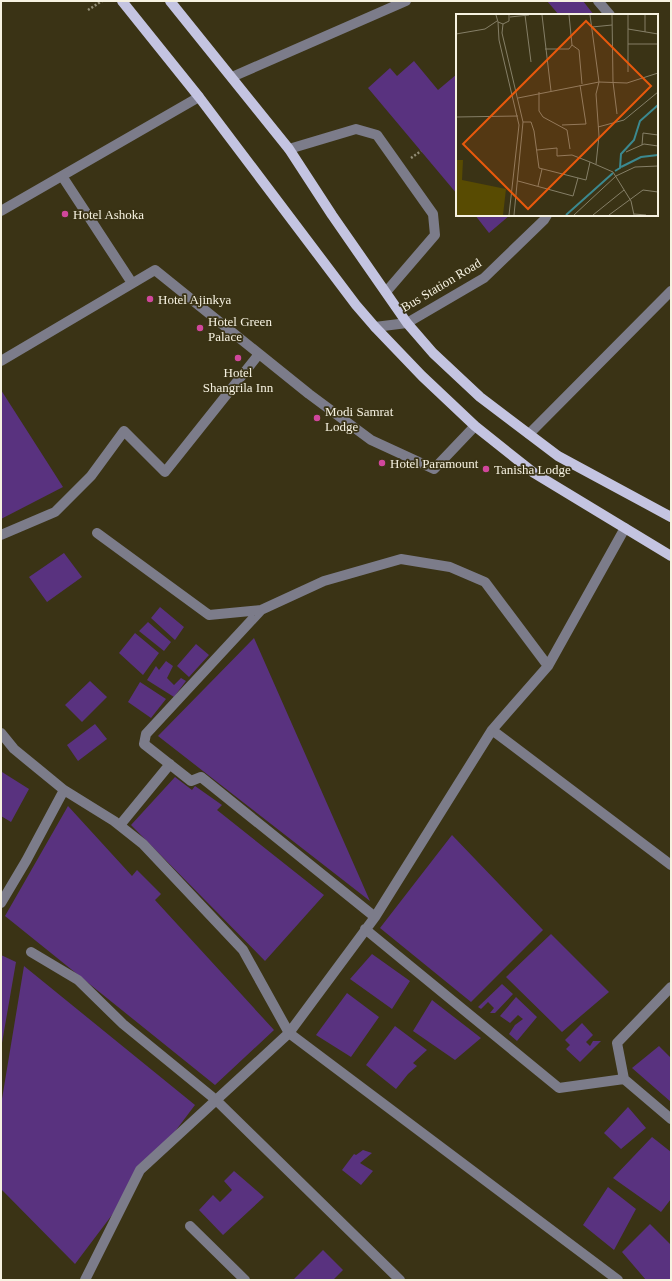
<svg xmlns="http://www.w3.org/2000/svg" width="672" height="1281" viewBox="0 0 672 1281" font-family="Georgia,serif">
<rect width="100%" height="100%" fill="#3a3315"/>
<path fill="#59327f" d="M 547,1 L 583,1 L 594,15 L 559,15 Z
M 414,61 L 438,90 L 457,74 L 457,194 L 368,88 L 390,68 L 397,76 Z
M 475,215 L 510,215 L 489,233 Z
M 1,390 L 63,487 L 1,519 Z
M 64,553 L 82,577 L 47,602 L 29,577 Z
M 160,607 L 184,627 L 175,640 L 151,618 Z
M 148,622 L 171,642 L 164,651 L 139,631 Z
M 135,633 L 159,653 L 143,675 L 119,653 Z
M 254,638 L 370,901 L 158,736 Z
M 196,644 L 209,655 L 189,677 L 177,666 Z
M 166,661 L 173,666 L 167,678 L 174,685 L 181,678 L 186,681 L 174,697 L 147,680 L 156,666 L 159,670 Z
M 90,681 L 107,697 L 82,722 L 65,705 Z
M 140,682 L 166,699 L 151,718 L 128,702 Z
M 95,724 L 107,739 L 78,761 L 67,745 Z
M 2,772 L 29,789 L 11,822 L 1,816 L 1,774 Z
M 175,777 L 192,790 L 195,786 L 222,805 L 217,810 L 324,895 L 265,961 L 131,825 Z
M 68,806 L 132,876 L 137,870 L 161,894 L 155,900 L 274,1030 L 215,1085 L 5,916 Z
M 452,835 L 543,930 L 471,1002 L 380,928 Z
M 551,934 L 609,992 L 562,1032 L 506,977 Z
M 372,954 L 410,981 L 392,1009 L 350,979 Z
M 1,955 L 16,962 L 2,1043 L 1,1043 Z
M 24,966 L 195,1105 L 75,1264 L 1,1189 L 1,1105 Z
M 502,984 L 513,994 L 495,1013 L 490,1013 L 494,1008 L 488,1002 L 481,1009 L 478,1007 Z
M 347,993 L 379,1017 L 351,1057 L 316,1035 Z
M 516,997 L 537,1017 L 517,1041 L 509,1034 L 515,1025 L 523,1019 L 518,1015 L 510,1023 L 500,1016 Z
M 432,1000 L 481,1038 L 455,1060 L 413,1031 Z
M 582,1023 L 593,1035 L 586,1042 L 590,1046 L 593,1041 L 601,1041 L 580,1062 L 566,1049 L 570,1045 L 565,1040 Z
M 395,1026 L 427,1050 L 413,1063 L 417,1066 L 408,1074 L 396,1089 L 366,1065 Z
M 659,1046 L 671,1058 L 671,1102 L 632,1068 Z
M 628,1107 L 646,1128 L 621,1149 L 604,1133 Z
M 652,1137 L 671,1152 L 671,1199 L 661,1212 L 613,1178 Z
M 363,1150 L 372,1153 L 360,1163 L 373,1171 L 361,1185 L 342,1170 L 354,1154 L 356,1155 Z
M 234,1171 L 264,1197 L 223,1235 L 199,1210 L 213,1195 L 220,1202 L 232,1190 L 224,1181 Z
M 608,1187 L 636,1209 L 614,1250 L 583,1225 Z
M 650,1224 L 671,1245 L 671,1280 L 646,1280 L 622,1252 Z
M 323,1250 L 343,1270 L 333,1280 L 293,1280 Z"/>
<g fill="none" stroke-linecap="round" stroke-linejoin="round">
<path stroke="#928d75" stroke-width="2.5" stroke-dasharray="2 2" stroke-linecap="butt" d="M 88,10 L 102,1
M 411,158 L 421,151"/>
<path stroke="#7c7c8a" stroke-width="10" d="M 598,1 L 610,15
M 232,77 L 406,1
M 289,149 L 356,129 L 377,135 L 433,214 L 435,235 L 386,292
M 62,176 L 132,283
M 1,211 L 199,97
M 375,327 L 407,323 L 484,278 L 544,220 L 547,215
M 1,361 L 155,270 L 309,394 L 371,440 L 434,469 L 475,426
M 529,434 L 671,291
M 97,533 L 209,615 L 261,610 L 324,581 L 401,559 L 450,567 L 485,582 L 548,666
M 1,535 L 55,512 L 91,476 L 124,431 L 165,472 L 259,354
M 261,610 L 146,734 L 144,744 L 191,781 L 201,777 L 375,917
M 492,730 L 671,865
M 1,733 L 14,749 L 64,790 L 114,821 L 143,844 L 243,950 L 289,1033 L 618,1280
M 120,825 L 170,764
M 1,903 L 26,861 L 64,790
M 365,929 L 559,1088 L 624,1079
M 31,952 L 78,980 L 123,1024 L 216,1100 L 400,1280
M 671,987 L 617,1043 L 624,1079 L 671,1119
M 190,1226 L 245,1280
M 85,1280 L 140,1170 L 289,1033 L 375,917 L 492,730 L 548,666 L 625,528"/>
<path stroke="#c4c4e1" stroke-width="10" d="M 122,1 L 199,97 L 356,305 L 375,327 L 422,376 L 475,426 L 534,473 L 671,556
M 170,1 L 289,149 L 332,215 L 407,323 L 433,353 L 480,397 L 558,456 L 671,517"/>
</g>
<g fill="#d1479c" stroke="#3a3315" stroke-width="1.5">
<circle cx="65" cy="214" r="4"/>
<circle cx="150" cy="299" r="4"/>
<circle cx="200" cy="328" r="4"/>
<circle cx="238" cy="358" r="4"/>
<circle cx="317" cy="418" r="4"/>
<circle cx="382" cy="463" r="4"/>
<circle cx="486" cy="469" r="4"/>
</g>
<g text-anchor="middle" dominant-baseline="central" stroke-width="3.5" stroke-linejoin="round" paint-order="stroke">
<g font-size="13" fill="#f6f2e1" stroke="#3a3315" text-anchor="start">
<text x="73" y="214">Hotel Ashoka</text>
<text x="158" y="299">Hotel Ajinkya</text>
<text x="208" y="321">Hotel Green<tspan x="208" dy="15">Palace</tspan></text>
<text x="238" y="372" text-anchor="middle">Hotel<tspan x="238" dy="15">Shangrila Inn</tspan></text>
<text x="325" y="411">Modi Samrat<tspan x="325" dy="15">Lodge</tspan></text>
<text x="390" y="463">Hotel Paramount</text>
<text x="494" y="469">Tanisha Lodge</text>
</g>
<g font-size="13" fill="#f6f2e1" stroke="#3a3315">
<text transform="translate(441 285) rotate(-31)">Bus Station Road</text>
</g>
</g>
<g transform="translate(456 14)">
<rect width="202" height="202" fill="#3a3315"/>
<path d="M 0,146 L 7,146 L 6,166 L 50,175 L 47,201 L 0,201 Z" fill="#584b02"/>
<path fill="none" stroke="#3b8990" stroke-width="2" d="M 165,153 L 185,143 L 202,141M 159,157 L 164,154 L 165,140 L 178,126 L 184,107 L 202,91M 110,201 L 157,159"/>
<path fill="none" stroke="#857f67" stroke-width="1" d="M 40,1 L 42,8 L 47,10 L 53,7 L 53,1M 69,1 L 75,48M 86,1 L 95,77M 134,1 L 143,68 L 140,80 L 143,122 L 140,150M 156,1 L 157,68 L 161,100M 172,1 L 172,58M 54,3 L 73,1M 42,8 L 43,26 L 63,111 L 53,201M 47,10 L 46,19 L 67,108 L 58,201M 136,13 L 156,11M 172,15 L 202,20M 189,18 L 189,1M 0,20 L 29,15 L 41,7M 172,30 L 202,30M 116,31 L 123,36 L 126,70M 89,35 L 113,35 L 116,31 L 113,1M 83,78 L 83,97 L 87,103 L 111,116 L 114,135M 62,84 L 143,68 L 171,69 L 202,59M 0,103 L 62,102M 67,108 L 75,108 L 78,117 L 83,154 L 130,166 L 134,148 L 157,158 L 175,187 L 178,201M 106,111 L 130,110 L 124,71M 142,113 L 168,106 L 202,78M 186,131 L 187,119 L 202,121M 81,136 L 101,134 L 101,142 L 116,141 L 134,148M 170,138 L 188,130 L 202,132M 62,167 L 117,182 L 122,164M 82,172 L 86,155M 178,200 L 190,201M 118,201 L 160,162 L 179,153 L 202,152M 137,201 L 168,176M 153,201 L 187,176 L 202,178"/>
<path fill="#e8590c" fill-opacity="0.15" stroke="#e8590c" stroke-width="2" d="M 130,7 L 195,72 L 72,195 L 7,130 Z"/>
<rect width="202" height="202" fill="none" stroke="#f6f2e1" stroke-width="2"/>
</g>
<rect width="672" height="1281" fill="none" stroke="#f6f2e1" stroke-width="4"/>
</svg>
